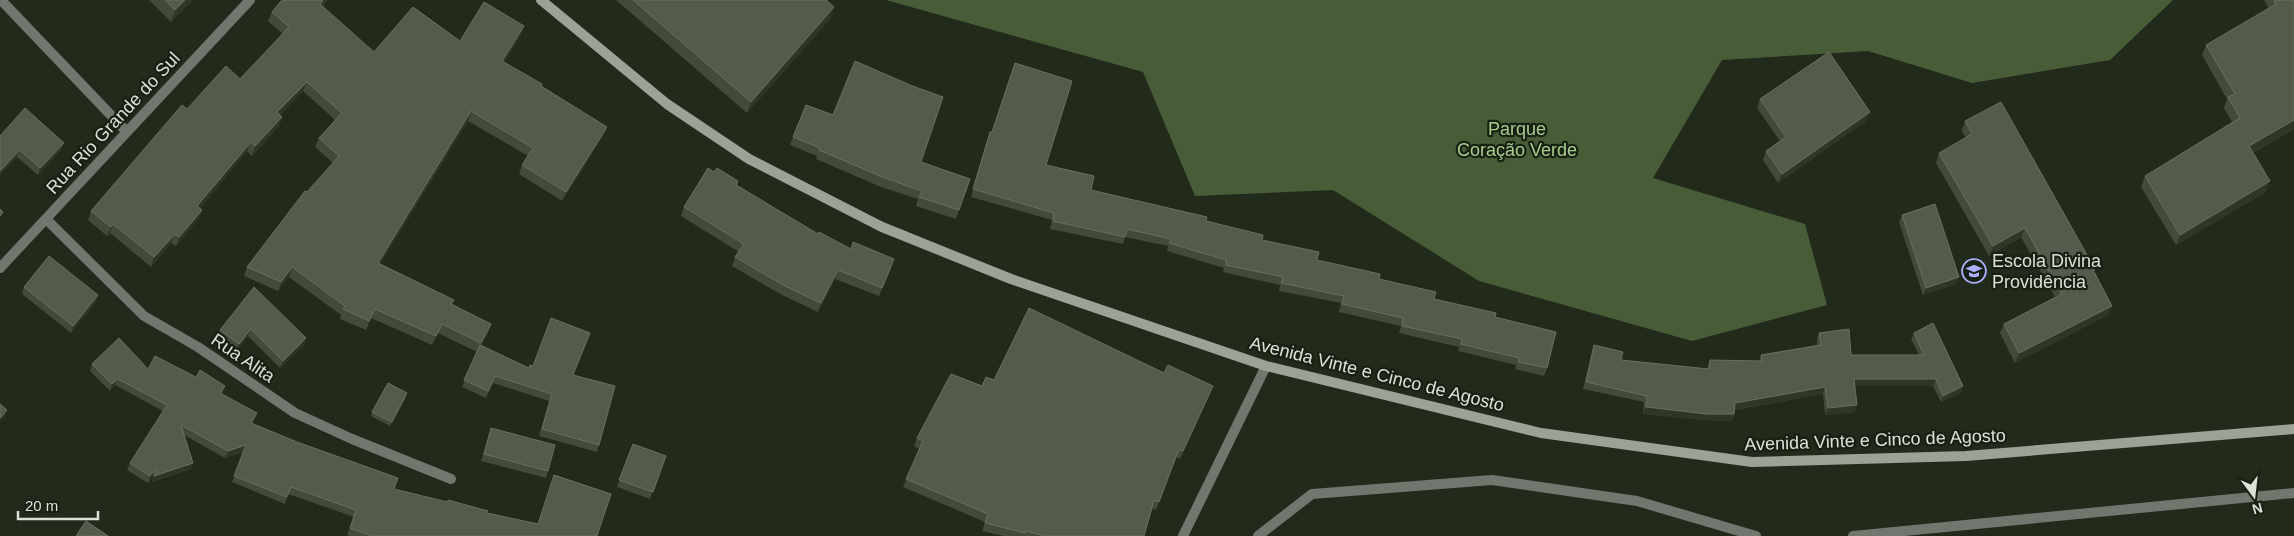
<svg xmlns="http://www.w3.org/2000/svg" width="2294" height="536" viewBox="0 0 2294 536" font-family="Helvetica,sans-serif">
<rect width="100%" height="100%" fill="#212a1b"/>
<path fill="#485d37" d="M 886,0 L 2173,0 L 2110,60 L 1972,83 L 1868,51 L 1722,60 L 1653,178 L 1805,224 L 1827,305 L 1692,341 L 1479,281 L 1333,190 L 1195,196 L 1143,72 Z"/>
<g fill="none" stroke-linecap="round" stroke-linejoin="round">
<path stroke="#71766e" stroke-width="10" d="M 1,0 L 127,132
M 46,219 L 144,316 L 198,347 L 295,413 L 352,439 L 451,479
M 0,268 L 250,0
M 1258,536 L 1312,494 L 1492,480 L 1637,501 L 1756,536
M 1853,536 L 2294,493"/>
<path stroke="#71766e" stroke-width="10" d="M 1183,536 L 1266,366"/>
<path stroke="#9ba396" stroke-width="10" d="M 541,0 L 667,104 L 749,159 L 882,227 L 1011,279 L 1266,366 L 1541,433 L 1752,462 L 1966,456 L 2294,429"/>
</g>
<path fill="#424a3b" d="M 149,0 L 193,0 L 171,22 Z
M 282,0 L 328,0 L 322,7 L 374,52 L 460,41 L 524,26 L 521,35 L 504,62 L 541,86 L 603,136 L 562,201 L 519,174 L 522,165 L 528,156 L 468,121 L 380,264 L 454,300 L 452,304 L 491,324 L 488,333 L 481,345 L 529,368 L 573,375 L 599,445 L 597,452 L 539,436 L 549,401 L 493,383 L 486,398 L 462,387 L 477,352 L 438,333 L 432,345 L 371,318 L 366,330 L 340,319 L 341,315 L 289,277 L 278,291 L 244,276 L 247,267 L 307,192 L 333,163 L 315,147 L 319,138 L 335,120 L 303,91 L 280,115 L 282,117 L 279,126 L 252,156 L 247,151 L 200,208 L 202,210 L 198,219 L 176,246 L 171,243 L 151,267 L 110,233 L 107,236 L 88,220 L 91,211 L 187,109 L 240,79 L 283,34 L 268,21 L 272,12 Z
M 616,0 L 826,0 L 830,19 L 747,113 Z
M 2264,0 L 2294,0 L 2294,129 L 2253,153 L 2266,192 L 2176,245 L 2141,187 L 2145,176 L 2232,122 L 2224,108 L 2227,99 L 2202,55 L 2206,45 L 2269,9 Z
M 1760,99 L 1866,121 L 1778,183 L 1763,160 L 1766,151 L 1780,141 L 1757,108 Z
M 1965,121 L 2095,269 L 2094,271 L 2112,306 L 2108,315 L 2015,363 L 2000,333 L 2004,324 L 2055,297 L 2021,237 L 1989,256 L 1936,163 L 1939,153 L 1966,138 L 1962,131 Z
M 990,132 L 1046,165 L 1091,190 L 1206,221 L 1262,240 L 1317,260 L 1379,279 L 1434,299 L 1495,317 L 1547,368 L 1544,376 L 1515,369 L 1516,365 L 1458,351 L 1459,347 L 1399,333 L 1401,326 L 1339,312 L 1341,303 L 1279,291 L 1280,285 L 1223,272 L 1224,268 L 1167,251 L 1168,246 L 1125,237 L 1123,244 L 1050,229 L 1052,220 L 971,197 Z
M 0,136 L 61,150 L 38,175 L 17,157 Z
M 793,137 L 921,162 L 970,179 L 956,219 L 916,206 L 918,199 L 881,187 L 816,159 L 817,156 L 790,145 Z
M 714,172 L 738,181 L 737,185 L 818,234 L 891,268 L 879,296 L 835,279 L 818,312 L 782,295 L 732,266 L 735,257 L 739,252 L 681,216 L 684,207 Z
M 1902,215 L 1956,284 L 1923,295 L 1899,222 Z
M 24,287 L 96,302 L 71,333 L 22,294 Z
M 254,287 L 304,345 L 280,368 L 248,336 L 236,351 L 217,337 L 220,330 Z
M 1819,333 L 1851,355 L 1919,355 L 1911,339 L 1914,333 L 1961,393 L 1941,402 L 1933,386 L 1855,386 L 1855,412 L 1825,415 L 1823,394 L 1735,410 L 1734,414 L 1732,421 L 1705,420 L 1643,414 L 1644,402 L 1583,389 L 1592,352 L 1594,345 L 1621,360 L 1707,369 L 1710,360 L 1759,361 L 1761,355 L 1817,345 L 1817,339 Z
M 92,364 L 148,369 L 196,377 L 225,386 L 222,394 L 257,413 L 252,423 L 394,489 L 487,513 L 537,524 L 597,536 L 350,536 L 347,535 L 354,517 L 288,494 L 285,504 L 232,482 L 244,452 L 225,458 L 184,435 L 193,463 L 191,469 L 152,482 L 154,475 L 148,483 L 127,470 L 130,463 L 163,411 L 115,385 L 110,391 L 90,371 Z
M 1164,373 L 1213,386 L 1180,459 L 1176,457 L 1156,510 L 1152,509 L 1144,536 L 1003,536 L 982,531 L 985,522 L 903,487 L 919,449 L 914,446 L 917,438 L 982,386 L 994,380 Z
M 406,397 L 390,426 L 371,416 L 372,412 Z
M 491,428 L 548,471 L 546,478 L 481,461 Z
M 633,444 L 666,456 L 650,499 L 617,487 Z"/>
<path fill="#2e3727" d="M 185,0 L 193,0 L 171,22 L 175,10 Z
M 323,0 L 328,0 L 316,14 L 320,4 Z
M 834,7 L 830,19 L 747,113 L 751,102 Z
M 524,26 L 521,35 L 499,70 L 502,61 Z
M 307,82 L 303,91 L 274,121 L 277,112 Z
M 471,111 L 468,121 L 375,272 L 378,263 Z
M 1870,112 L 1866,121 L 1778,183 L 1782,174 Z
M 282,117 L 279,126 L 252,156 L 255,146 Z
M 2294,120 L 2294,129 L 2245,157 L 2249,146 Z
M 607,127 L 603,136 L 562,201 L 566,192 Z
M 251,142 L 247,151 L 194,215 L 197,206 Z
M 64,143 L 61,150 L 38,175 L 40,168 Z
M 20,150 L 17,157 L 0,175 L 0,171 Z
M 2270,181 L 2266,192 L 2176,245 L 2180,235 Z
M 202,210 L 198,219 L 176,246 L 179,237 Z
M 113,224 L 110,233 L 107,236 L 111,227 Z
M 2025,228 L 2021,237 L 1989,256 L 1993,246 Z
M 175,234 L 171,243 L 151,267 L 154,257 Z
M 292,267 L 289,277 L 278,291 L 281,282 Z
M 838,270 L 835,279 L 818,312 L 821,303 Z
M 1959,277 L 1956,284 L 1923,295 L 1926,288 Z
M 98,295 L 96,302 L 71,333 L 73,326 Z
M 2112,306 L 2108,315 L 2015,363 L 2019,353 Z
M 491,324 L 488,333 L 478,353 L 481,343 Z
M 251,329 L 248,336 L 236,351 L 239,344 Z
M 306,338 L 304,345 L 280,368 L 283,361 Z
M 118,379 L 115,385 L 110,391 L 112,384 Z
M 1854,379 L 1936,379 L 1933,386 L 1852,386 Z
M 1213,386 L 1210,394 L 1180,459 L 1183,451 Z
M 1963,386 L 1961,393 L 1941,402 L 1943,396 Z
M 1825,387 L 1823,394 L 1732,410 L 1735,403 Z
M 1857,405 L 1855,412 L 1825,415 L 1828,408 Z
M 1646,407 L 1734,414 L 1732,421 L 1705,420 L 1643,414 Z
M 7,410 L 5,417 L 0,422 L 0,418 Z
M 246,445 L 244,452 L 225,458 L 228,451 Z
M 193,463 L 191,469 L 152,482 L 154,476 Z
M 156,468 L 154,475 L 148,483 L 150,476 Z"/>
<path fill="#525b4c" stroke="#687061" d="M 165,0 L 185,0 L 175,10 Z
M 282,0 L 323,0 L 320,4 L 374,52 L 413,7 L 460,41 L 484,2 L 524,26 L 502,61 L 542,84 L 541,86 L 607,127 L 566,192 L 522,165 L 533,148 L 471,111 L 378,263 L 454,300 L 451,304 L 491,324 L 481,343 L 442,324 L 436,336 L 375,309 L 369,321 L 343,309 L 345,306 L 292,267 L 281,282 L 247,267 L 305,191 L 307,192 L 339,156 L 319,138 L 342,113 L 307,82 L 277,112 L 282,117 L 255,146 L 251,142 L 197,206 L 202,210 L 179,237 L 175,234 L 154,257 L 113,224 L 111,227 L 91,211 L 182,105 L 187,109 L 226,66 L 240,79 L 289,27 L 272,12 Z
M 633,0 L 826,0 L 834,7 L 751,102 Z
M 2274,0 L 2294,0 L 2294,120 L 2249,146 L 2270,181 L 2180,235 L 2145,176 L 2240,118 L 2228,97 L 2235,94 L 2206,45 L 2276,4 Z
M 1829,52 L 1870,112 L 1782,174 L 1766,151 L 1786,137 L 1760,99 Z
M 855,61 L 910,85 L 943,97 L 921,162 L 970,179 L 959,210 L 919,197 L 922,191 L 885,178 L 819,150 L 820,148 L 793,137 L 806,105 L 833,115 Z
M 1015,63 L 1072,81 L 1046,165 L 1094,176 L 1091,190 L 1207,217 L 1206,221 L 1263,235 L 1262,240 L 1319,252 L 1317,260 L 1380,274 L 1379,279 L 1436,292 L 1434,299 L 1496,313 L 1495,317 L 1556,332 L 1547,368 L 1518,362 L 1519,358 L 1461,344 L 1462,339 L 1402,326 L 1403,318 L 1342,304 L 1344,296 L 1281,283 L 1283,277 L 1226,265 L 1226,260 L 1169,243 L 1171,239 L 1127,229 L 1125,237 L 1053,221 L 1054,213 L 973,189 L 990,132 L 992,132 Z
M 2001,102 L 2095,269 L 2093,270 L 2112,306 L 2019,353 L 2004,324 L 2062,294 L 2025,228 L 1993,246 L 1939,153 L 1972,134 L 1965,121 Z
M 25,108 L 64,143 L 40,168 L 20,150 L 0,171 L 0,136 Z
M 708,168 L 714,172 L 717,168 L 738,181 L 736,185 L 818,234 L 819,232 L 851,249 L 853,242 L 894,259 L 882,288 L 838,270 L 821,303 L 785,286 L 735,257 L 744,244 L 684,207 Z
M 1935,204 L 1959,277 L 1926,288 L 1902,215 Z
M 0,209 L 3,212 L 0,216 Z
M 49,256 L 98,295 L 73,326 L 24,287 Z
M 254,287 L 306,338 L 283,361 L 251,329 L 239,344 L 220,330 Z
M 1029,308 L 1164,373 L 1168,365 L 1213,386 L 1183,451 L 1179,449 L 1159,502 L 1154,500 L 1144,536 L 1044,536 L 1026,531 L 1025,533 L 985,523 L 988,514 L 906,479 L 923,441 L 917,438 L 951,374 L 982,386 L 986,377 L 994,380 Z
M 551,318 L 590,333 L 573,375 L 615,386 L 599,445 L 542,429 L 552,394 L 495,376 L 488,391 L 464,380 L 480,345 L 529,368 L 530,365 L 533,366 Z
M 1933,323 L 1963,386 L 1943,396 L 1936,379 L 1854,379 L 1857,405 L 1828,408 L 1825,387 L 1735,403 L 1734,414 L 1707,414 L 1646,407 L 1647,396 L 1586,382 L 1594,345 L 1623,352 L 1621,360 L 1709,369 L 1710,360 L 1762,361 L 1761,355 L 1821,345 L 1819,333 L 1849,329 L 1851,355 L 1924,355 L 1914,333 Z
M 119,338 L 148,369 L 155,356 L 196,377 L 200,370 L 225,386 L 220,393 L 257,413 L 251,423 L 297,442 L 398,478 L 394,489 L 447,502 L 448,500 L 488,511 L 487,513 L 538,524 L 554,475 L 611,494 L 597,536 L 372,536 L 350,528 L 356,510 L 291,487 L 287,497 L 234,476 L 246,445 L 228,451 L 181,425 L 193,463 L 154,476 L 156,468 L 150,476 L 130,463 L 167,405 L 118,379 L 112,384 L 92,364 Z
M 388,383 L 407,393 L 392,422 L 372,412 Z
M 0,404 L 7,410 L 0,418 Z
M 491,428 L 555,445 L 548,471 L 484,454 Z
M 633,444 L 666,456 L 653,492 L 619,480 Z
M 86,521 L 108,536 L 76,536 Z"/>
<defs>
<g id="school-ring" transform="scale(1.25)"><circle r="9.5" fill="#182011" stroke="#acaffb" stroke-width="1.5"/><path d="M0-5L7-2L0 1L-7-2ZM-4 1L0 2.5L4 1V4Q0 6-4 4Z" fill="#acaffb"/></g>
</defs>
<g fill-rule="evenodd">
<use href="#school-ring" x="1974" y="271"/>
</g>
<g text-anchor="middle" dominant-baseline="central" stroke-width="4.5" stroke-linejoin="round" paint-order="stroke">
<g font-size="18" fill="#dbe1d7" stroke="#182011">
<text transform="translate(113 123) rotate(-47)">Rua Rio Grande do Sul</text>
<text transform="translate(243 358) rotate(34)">Rua Alita</text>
<text transform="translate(1377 374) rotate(14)">Avenida Vinte e Cinco de Agosto</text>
<text transform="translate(1875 440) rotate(-2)">Avenida Vinte e Cinco de Agosto</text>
</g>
<g font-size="18" fill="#a9cd8d" stroke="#182011">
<text x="1517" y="129">Parque<tspan x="1517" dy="21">Coração Verde</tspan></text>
</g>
<g font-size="18" fill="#dbe1d7" stroke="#182011" text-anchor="start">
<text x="1992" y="261">Escola Divina<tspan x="1992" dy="21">Providência</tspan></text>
</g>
</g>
<g transform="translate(2254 496) rotate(165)" stroke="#182011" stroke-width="4" paint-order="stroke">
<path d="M0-4L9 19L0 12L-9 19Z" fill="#dbe1d7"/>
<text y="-8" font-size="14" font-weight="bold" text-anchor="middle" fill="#dbe1d7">N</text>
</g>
<path d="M18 511v8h80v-8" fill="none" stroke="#dbe1d7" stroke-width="2.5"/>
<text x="25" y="511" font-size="15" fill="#dbe1d7" stroke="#182011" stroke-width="4" paint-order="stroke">20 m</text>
</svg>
